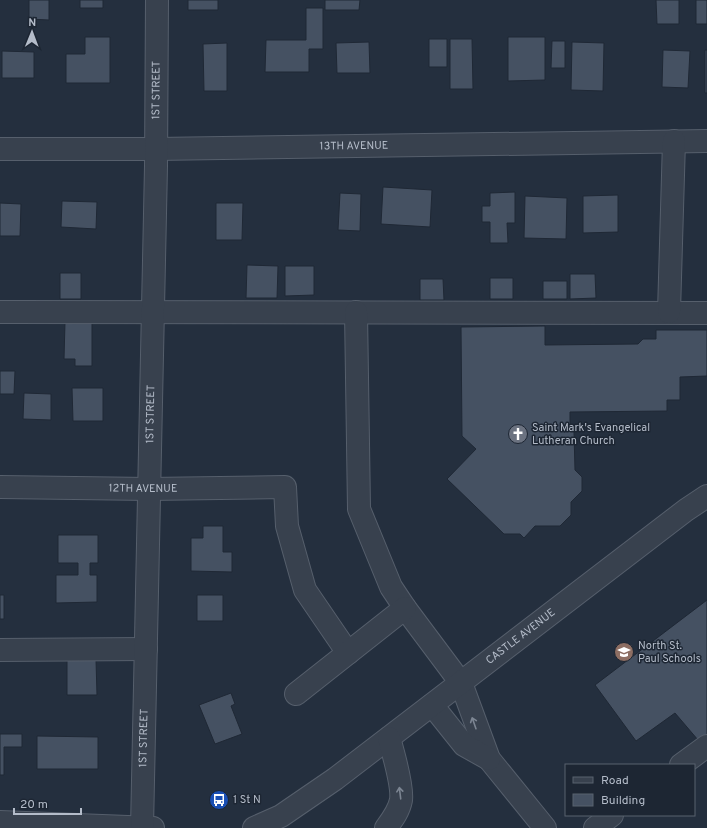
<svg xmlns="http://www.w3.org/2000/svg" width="707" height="828" viewBox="0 0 707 828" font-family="Overpass,sans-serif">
<rect width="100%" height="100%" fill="#242f3e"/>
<path fill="#455162" stroke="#1f2835" d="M 29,0 L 49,0 L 49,20 L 29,19 Z
M 80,0 L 103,0 L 103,8 L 80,8 Z
M 188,0 L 218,0 L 218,10 L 188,10 Z
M 325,0 L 360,0 L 359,10 L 325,10 Z
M 656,0 L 679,0 L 679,24 L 657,24 Z
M 696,0 L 707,0 L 707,24 L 696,24 Z
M 306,8 L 323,8 L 323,49 L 309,49 L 309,72 L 265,72 L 266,40 L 306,40 Z
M 85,37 L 110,37 L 110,83 L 66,83 L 66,54 L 85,54 Z
M 508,37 L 545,37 L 545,80 L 508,81 Z
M 429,39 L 447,39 L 447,67 L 429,67 Z
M 450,39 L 472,39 L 473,89 L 450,89 Z
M 552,41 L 565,41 L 565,68 L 551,68 Z
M 369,42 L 370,73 L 337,73 L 336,43 Z
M 572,42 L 604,43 L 603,91 L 571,90 Z
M 227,43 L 227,91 L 204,91 L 203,44 Z
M 663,50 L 690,51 L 688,88 L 662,87 Z
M 705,50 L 707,50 L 707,93 L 705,93 Z
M 2,51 L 34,52 L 34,78 L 2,78 Z
M 383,187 L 432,190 L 430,227 L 381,224 Z
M 515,192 L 515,223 L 507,223 L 508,243 L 490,243 L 490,222 L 482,222 L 482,206 L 490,206 L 490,193 Z
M 340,193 L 361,194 L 360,231 L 338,230 Z
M 618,195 L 618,232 L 583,233 L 583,196 Z
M 525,196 L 567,198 L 566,239 L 524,238 Z
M 62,201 L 97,202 L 96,229 L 61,227 Z
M 0,203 L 21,204 L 20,236 L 0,236 Z
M 216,203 L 243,203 L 242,240 L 216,240 Z
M 247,265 L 278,266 L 277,298 L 246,298 Z
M 285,266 L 314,266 L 314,295 L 285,296 Z
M 60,273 L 81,273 L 81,299 L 60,299 Z
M 570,274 L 595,274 L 596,298 L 570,299 Z
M 490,278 L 513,278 L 513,299 L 490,299 Z
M 420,279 L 443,279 L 444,300 L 420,300 Z
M 543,281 L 567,281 L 567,299 L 543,299 Z
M 65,322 L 92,323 L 92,366 L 75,366 L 75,359 L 64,359 Z
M 545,326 L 545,345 L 638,344 L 643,339 L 656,339 L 656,330 L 707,330 L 707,376 L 680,377 L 680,400 L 667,400 L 667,411 L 570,412 L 570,428 L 574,432 L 575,470 L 582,477 L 582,491 L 571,502 L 571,515 L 560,526 L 535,526 L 524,538 L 520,534 L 504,534 L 447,479 L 476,449 L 462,436 L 461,327 Z
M 0,371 L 15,371 L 14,394 L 0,394 Z
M 72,388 L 103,388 L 103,421 L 73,421 Z
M 24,393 L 51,394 L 51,420 L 23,419 Z
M 203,526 L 223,526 L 223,552 L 232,552 L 232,572 L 191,571 L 191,538 L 203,538 Z
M 58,535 L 98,535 L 98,563 L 90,563 L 90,575 L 97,575 L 97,602 L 56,603 L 56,575 L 78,575 L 78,563 L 58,563 Z
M 0,595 L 4,595 L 4,619 L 0,619 Z
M 197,595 L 223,595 L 223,621 L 197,621 Z
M 707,600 L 707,744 L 704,747 L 675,713 L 636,741 L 595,685 Z
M 67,660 L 96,660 L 97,695 L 67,695 Z
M 231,693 L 235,704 L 231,706 L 242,734 L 215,744 L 199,705 Z
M 0,734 L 22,734 L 22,747 L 4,747 L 4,775 L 0,775 Z
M 37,736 L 98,737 L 98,769 L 37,769 Z"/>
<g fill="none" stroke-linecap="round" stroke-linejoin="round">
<g stroke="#565f6c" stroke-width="24">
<g id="minor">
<path id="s1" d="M 0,149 L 156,149 L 707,141"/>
<path d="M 0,312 L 707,313"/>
<path d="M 356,312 L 359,509 L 391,587 L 405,608 L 461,683 L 489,759 L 545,828"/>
<path d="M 669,312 L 674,141"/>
<path id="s2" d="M 0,487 L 149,489 L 285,487 L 287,526 L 305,590 L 348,653"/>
<path d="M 0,650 L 146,649"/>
<path d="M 296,694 L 405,608"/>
<path d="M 432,705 L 464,745 L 489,759"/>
<path d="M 681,765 L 707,746"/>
<path d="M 0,822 L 153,828"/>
<path id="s3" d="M 142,828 L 156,166 L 157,0"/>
<path id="s4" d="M 254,828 L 281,816 L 335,779 L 686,510 L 707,496"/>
<path d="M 386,828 C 392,820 399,811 401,800 C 403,786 393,752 389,738"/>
<path d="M 595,828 L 612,815"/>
</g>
</g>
<use href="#minor" stroke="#38414e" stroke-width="22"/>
</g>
<defs><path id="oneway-shaft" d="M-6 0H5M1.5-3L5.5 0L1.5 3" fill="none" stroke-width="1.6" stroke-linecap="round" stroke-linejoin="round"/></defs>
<g stroke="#7c8592">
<use href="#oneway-shaft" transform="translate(474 723) rotate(-109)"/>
<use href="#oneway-shaft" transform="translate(400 793) rotate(-97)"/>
</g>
<defs>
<g id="church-disc" transform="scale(1)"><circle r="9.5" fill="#6b7280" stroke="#1d2633"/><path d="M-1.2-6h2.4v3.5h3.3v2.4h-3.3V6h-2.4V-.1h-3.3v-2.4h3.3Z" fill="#fff"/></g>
<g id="school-disc" transform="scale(1)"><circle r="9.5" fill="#8d6e63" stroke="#1d2633"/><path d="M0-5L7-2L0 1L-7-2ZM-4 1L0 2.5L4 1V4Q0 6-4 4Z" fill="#fff"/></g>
<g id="bus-disc" transform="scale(1)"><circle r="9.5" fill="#1a4fb4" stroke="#1d2633"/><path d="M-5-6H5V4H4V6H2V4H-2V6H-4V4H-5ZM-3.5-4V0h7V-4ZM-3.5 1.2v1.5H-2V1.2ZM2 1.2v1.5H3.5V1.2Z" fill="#fff"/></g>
</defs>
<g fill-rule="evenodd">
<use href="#church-disc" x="518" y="434"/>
<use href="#school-disc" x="624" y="652"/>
<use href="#bus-disc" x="219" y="800"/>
</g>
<g text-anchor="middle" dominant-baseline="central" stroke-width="3" stroke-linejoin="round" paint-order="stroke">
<g font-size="11" fill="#b4bcc9" stroke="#1d2633">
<text stroke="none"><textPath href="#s3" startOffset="738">1ST STREET</textPath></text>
<text stroke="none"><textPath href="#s1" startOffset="354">13TH AVENUE</textPath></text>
<text stroke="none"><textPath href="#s3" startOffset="414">1ST STREET</textPath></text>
<text stroke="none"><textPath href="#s2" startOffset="143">12TH AVENUE</textPath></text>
<text stroke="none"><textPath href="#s4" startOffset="329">CASTLE AVENUE</textPath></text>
<text stroke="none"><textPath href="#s3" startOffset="90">1ST STREET</textPath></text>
</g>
<g font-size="11" fill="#b4bcc9" stroke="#1d2633" text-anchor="start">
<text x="532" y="428">Saint Mark's Evangelical<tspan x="532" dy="13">Lutheran Church</tspan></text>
<text x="638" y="646">North St.<tspan x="638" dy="13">Paul Schools</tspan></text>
<text x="233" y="800">1 St N</text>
</g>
</g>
<rect x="565" y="764" width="130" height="52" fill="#1d2633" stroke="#59626f"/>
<rect x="573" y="777" width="20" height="6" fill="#38414e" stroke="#59626f"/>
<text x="601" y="784" font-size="12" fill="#b4bcc9">Road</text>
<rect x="573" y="794" width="20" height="12" fill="#455162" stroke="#59626f"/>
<text x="601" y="804" font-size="12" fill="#b4bcc9">Building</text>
<g transform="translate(32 32) rotate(1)" stroke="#1d2633" stroke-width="3" paint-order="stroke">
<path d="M0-3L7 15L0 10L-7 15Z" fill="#b4bcc9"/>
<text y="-6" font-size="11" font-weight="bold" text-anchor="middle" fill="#b4bcc9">N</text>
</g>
<path d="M14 808v6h67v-6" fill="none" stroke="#b4bcc9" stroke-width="2"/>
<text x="20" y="808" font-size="12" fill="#b4bcc9" stroke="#1d2633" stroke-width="3" paint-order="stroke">20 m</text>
</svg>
